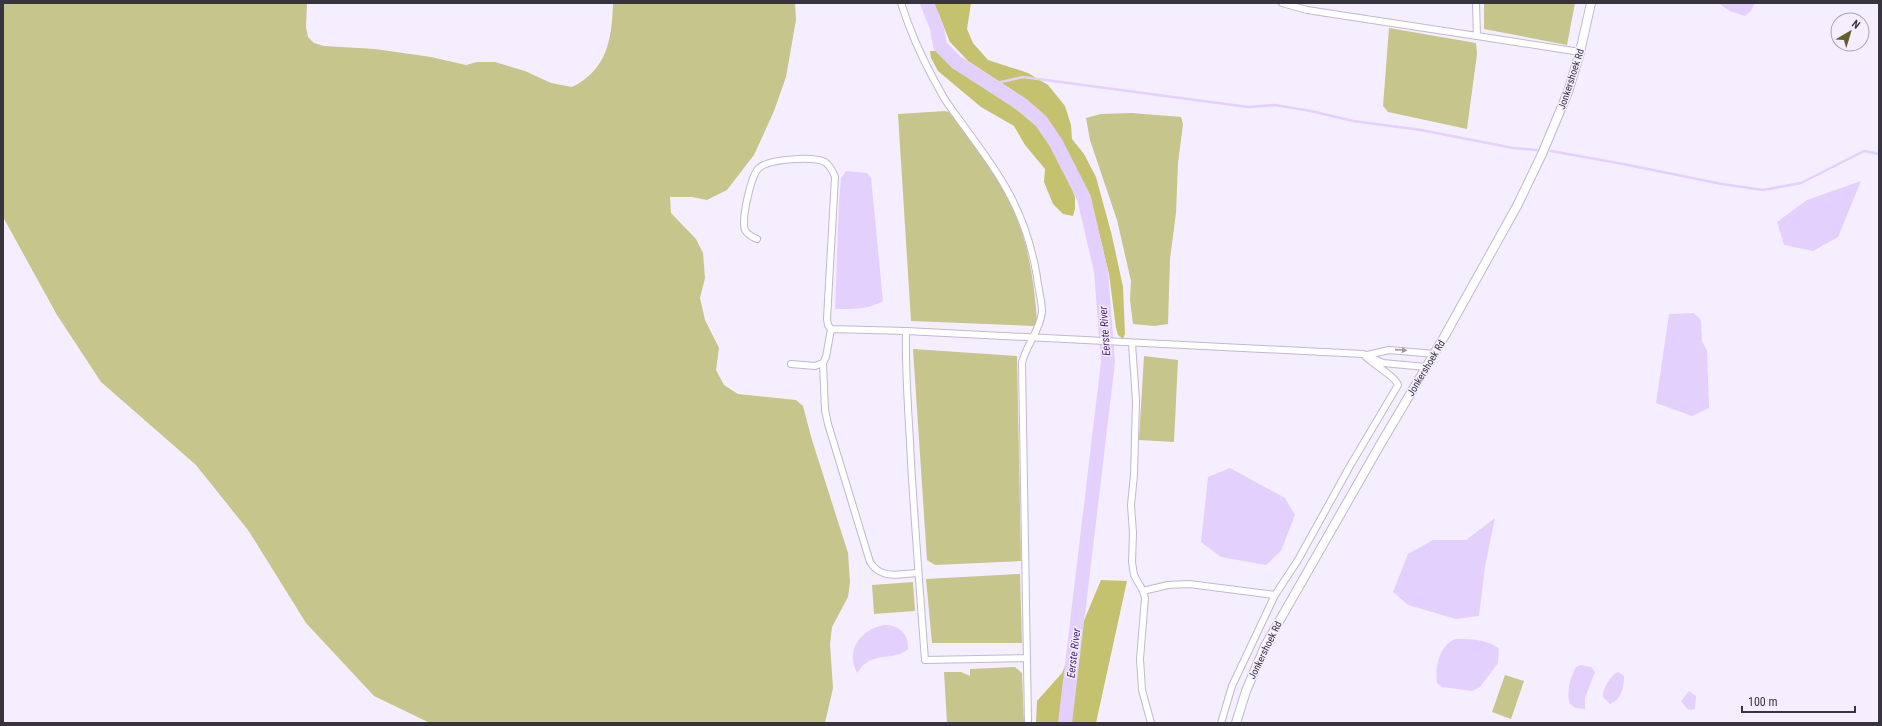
<svg xmlns="http://www.w3.org/2000/svg" width="1882" height="726" viewBox="0 0 1882 726" font-family="'Roboto Condensed',sans-serif">
<rect width="100%" height="100%" fill="#f5eeff"/>
<path fill="#c6c58c" d="M 3,3 L 307,3 L 306,27 L 308,37 L 314,43 L 324,46 L 375,49 L 431,57 L 466,65 L 477,62 L 495,62 L 525,71 L 551,83 L 572,87 C 607,70 612,39 613,3 L 795,3 L 796,20 L 786,77 L 774,111 L 754,155 L 727,190 L 707,200 L 692,197 L 670,197 L 671,213 L 696,239 L 703,253 L 705,278 L 700,298 L 705,320 L 719,348 L 716,370 L 724,385 L 738,394 L 796,400 L 803,406 L 812,440 L 848,553 L 850,582 L 848,597 L 832,627 L 830,644 L 833,688 L 825,723 L 430,723 L 374,696 L 306,623 L 248,530 L 196,465 L 101,382 L 57,315 L 3,217 Z
M 1484,3 L 1575,3 L 1567,45 L 1484,29 Z
M 1389,28 L 1476,43 L 1477,54 L 1467,129 L 1388,112 L 1383,106 Z
M 945,111 L 949,112 C 969,139 991,165 1006,195 C 1027,234 1034,277 1037,321 L 1034,326 L 911,321 L 898,114 Z
M 1132,113 L 1181,117 L 1183,124 L 1178,163 L 1176,213 L 1170,259 L 1168,324 L 1154,326 L 1133,324 L 1130,300 L 1131,281 L 1117,220 L 1090,140 L 1086,118 L 1101,114 Z
M 913,349 L 1017,356 L 1021,561 L 935,565 L 927,560 Z
M 1144,356 L 1178,360 L 1174,442 L 1139,440 Z
M 1020,574 L 1022,643 L 932,643 L 926,579 Z
M 913,582 L 915,611 L 874,614 L 872,585 Z
M 1015,667 L 1022,673 L 1024,723 L 947,723 L 944,672 L 961,672 L 970,676 L 970,669 Z
M 1505,675 L 1524,681 L 1511,719 L 1492,712 Z"/>
<path fill="#c4c16f" d="M 934,3 L 971,3 L 967,29 L 973,43 L 988,60 L 1028,73 L 1048,85 L 1065,106 L 1071,125 L 1072,139 L 1084,154 L 1096,177 L 1112,236 L 1123,287 L 1125,334 L 1123,339 L 1118,335 L 1116,328 L 1109,274 L 1097,225 L 1080,177 L 1043,119 L 1026,99 L 968,61 L 950,42 Z
M 930,51 L 936,51 L 1004,99 L 1041,130 L 1064,168 L 1075,197 L 1075,209 L 1073,216 L 1063,214 L 1053,204 L 1044,182 L 1045,169 L 1025,145 L 1014,126 L 981,107 L 938,71 L 931,58 Z
M 1101,580 L 1127,581 L 1096,723 L 1036,723 L 1037,701 L 1062,673 Z"/>
<path fill="#e4d0fc" d="M 1718,3 L 1755,3 L 1751,11 L 1745,16 L 1730,11 Z
M 846,171 L 867,173 L 871,178 L 883,301 C 868,310 852,309 835,309 L 839,203 L 841,178 Z
M 1861,181 L 1838,237 L 1813,251 L 1784,245 L 1777,222 L 1807,200 Z
M 1694,313 L 1701,320 L 1702,341 L 1707,351 L 1709,408 L 1692,416 L 1656,403 L 1669,314 Z
M 1230,468 L 1285,498 L 1295,515 L 1281,551 L 1266,565 L 1221,557 L 1201,542 L 1208,477 Z
M 1495,518 L 1485,566 L 1479,616 L 1456,619 L 1408,605 L 1393,592 L 1408,554 L 1433,540 L 1466,540 Z
M 883,625 C 899,624 909,634 908,649 C 897,659 879,654 866,663 C 862,665 860,670 857,673 C 845,650 860,631 883,625 Z
M 1455,639 C 1470,639 1488,639 1499,649 L 1498,663 L 1480,687 L 1472,691 L 1442,687 L 1437,683 C 1435,667 1439,646 1455,639 Z
M 1581,665 L 1591,667 L 1595,672 L 1585,698 L 1585,709 L 1575,708 L 1570,704 C 1566,693 1570,678 1576,667 Z
M 1618,672 L 1624,676 C 1624,687 1622,699 1610,704 L 1603,697 C 1603,688 1610,676 1618,672 Z
M 1689,691 L 1696,696 L 1695,709 L 1688,710 L 1681,701 Z"/>
<g fill="none" stroke-linecap="round" stroke-linejoin="round">
<path stroke="#e4d0fc" stroke-width="2.5" d="M 992,84 L 1023,77 L 1248,107 L 1275,105 L 1311,111 L 1353,121 L 1421,130 L 1513,148 L 1537,150
M 1551,151 L 1623,164 L 1722,184 L 1763,190 L 1801,183 L 1864,151 L 1879,154"/>
<path stroke="#e4d0fc" stroke-width="14" d="M 927,3 L 937,28 L 940,46 L 956,62 L 1024,106 L 1041,121 L 1056,143 L 1084,198 L 1101,271 L 1108,362 L 1065,723"/>
<g stroke="#c1b8cd" stroke-width="8">
<path id="minor" d="M 901,3 C 910,31 919,52 933,78 C 938,86 942,96 948,104 C 991,165 1024,199 1037,277 C 1038,288 1042,301 1042,312 C 1040,331 1026,345 1022,363 L 1028,723
M 1282,3 L 1307,10 L 1477,36
M 1476,3 L 1477,36 L 1580,52
M 757,239 C 752,237 748,235 745,230 C 741,220 751,175 759,168 C 769,159 813,156 825,162 C 830,166 833,171 835,177 L 827,319 L 828,325 L 831,329 L 906,331 L 1363,354 L 1383,363 L 1426,367
M 906,331 C 905,375 909,418 911,462 C 915,528 920,594 925,660 L 1027,658
M 1132,343 L 1136,401 L 1134,475 L 1131,505 L 1133,533 L 1132,562 L 1134,575 L 1143,591 L 1145,598 L 1140,659 L 1142,690 L 1151,723
M 1367,355 L 1389,350 L 1435,354
M 823,363 L 825,410 L 828,424 L 870,562 C 881,580 900,574 918,573
M 791,364 L 815,366 L 823,363 L 826,357 L 831,329
M 1143,591 L 1168,585 L 1189,584 L 1275,595
M 1221,723 L 1232,686 L 1275,595 L 1298,560 L 1350,466 L 1398,385 C 1397,378 1373,364 1366,357"/>
</g>
<g stroke="#c1b8cd" stroke-width="10">
<path id="tertiary" d="M 1236,723 L 1246,691 L 1265,646 L 1380,445 L 1444,337 L 1517,206 L 1542,154 L 1568,92 L 1580,52 L 1591,3"/>
</g>
<use href="#minor" stroke="#fff" stroke-width="6"/>
<use href="#tertiary" stroke="#fff" stroke-width="8"/>
</g>
<defs><path id="oneway-solid" d="M-6-.8H1V-3.2L6.5 0L1 3.2V.8H-6Z"/></defs>
<use fill="#9c9a9e" href="#oneway-solid" transform="translate(1401 350) rotate(4)"/>
<g text-anchor="middle" dominant-baseline="central" stroke-width="3" stroke-linejoin="round" paint-order="stroke">
<g font-size="10" fill="#38343d" stroke="#f5eeff">
<text transform="translate(1571 79) rotate(-72)">Jonkershoek Rd</text>
<text transform="translate(1426 368) rotate(-59)">Jonkershoek Rd</text>
<text transform="translate(1265 650) rotate(-64)">Jonkershoek Rd</text>
</g>
<g font-size="11" font-style="italic" fill="#4b1f70" stroke="#f5eeff">
<text transform="translate(1105 331) rotate(-94)">Eerste River</text>
<text transform="translate(1074 653) rotate(-83)">Eerste River</text>
</g>
</g>
<rect width="1882" height="726" fill="none" stroke="#38343d" stroke-width="8"/>
<g transform="translate(1850 32) rotate(38)"><circle r="19" fill="#f5eeff" stroke="#a9a4b1"/>
<path d="M0-3L7 15L0 10L-7 15Z" fill="#62602d"/>
<text y="-6" font-size="11" font-weight="bold" text-anchor="middle" fill="#38343d">N</text>
</g>
<path d="M1742 706v6h113v-6" fill="none" stroke="#38343d" stroke-width="2"/>
<text x="1748" y="706" font-size="12" fill="#38343d" stroke="#f5eeff" stroke-width="3" paint-order="stroke">100 m</text>
</svg>
